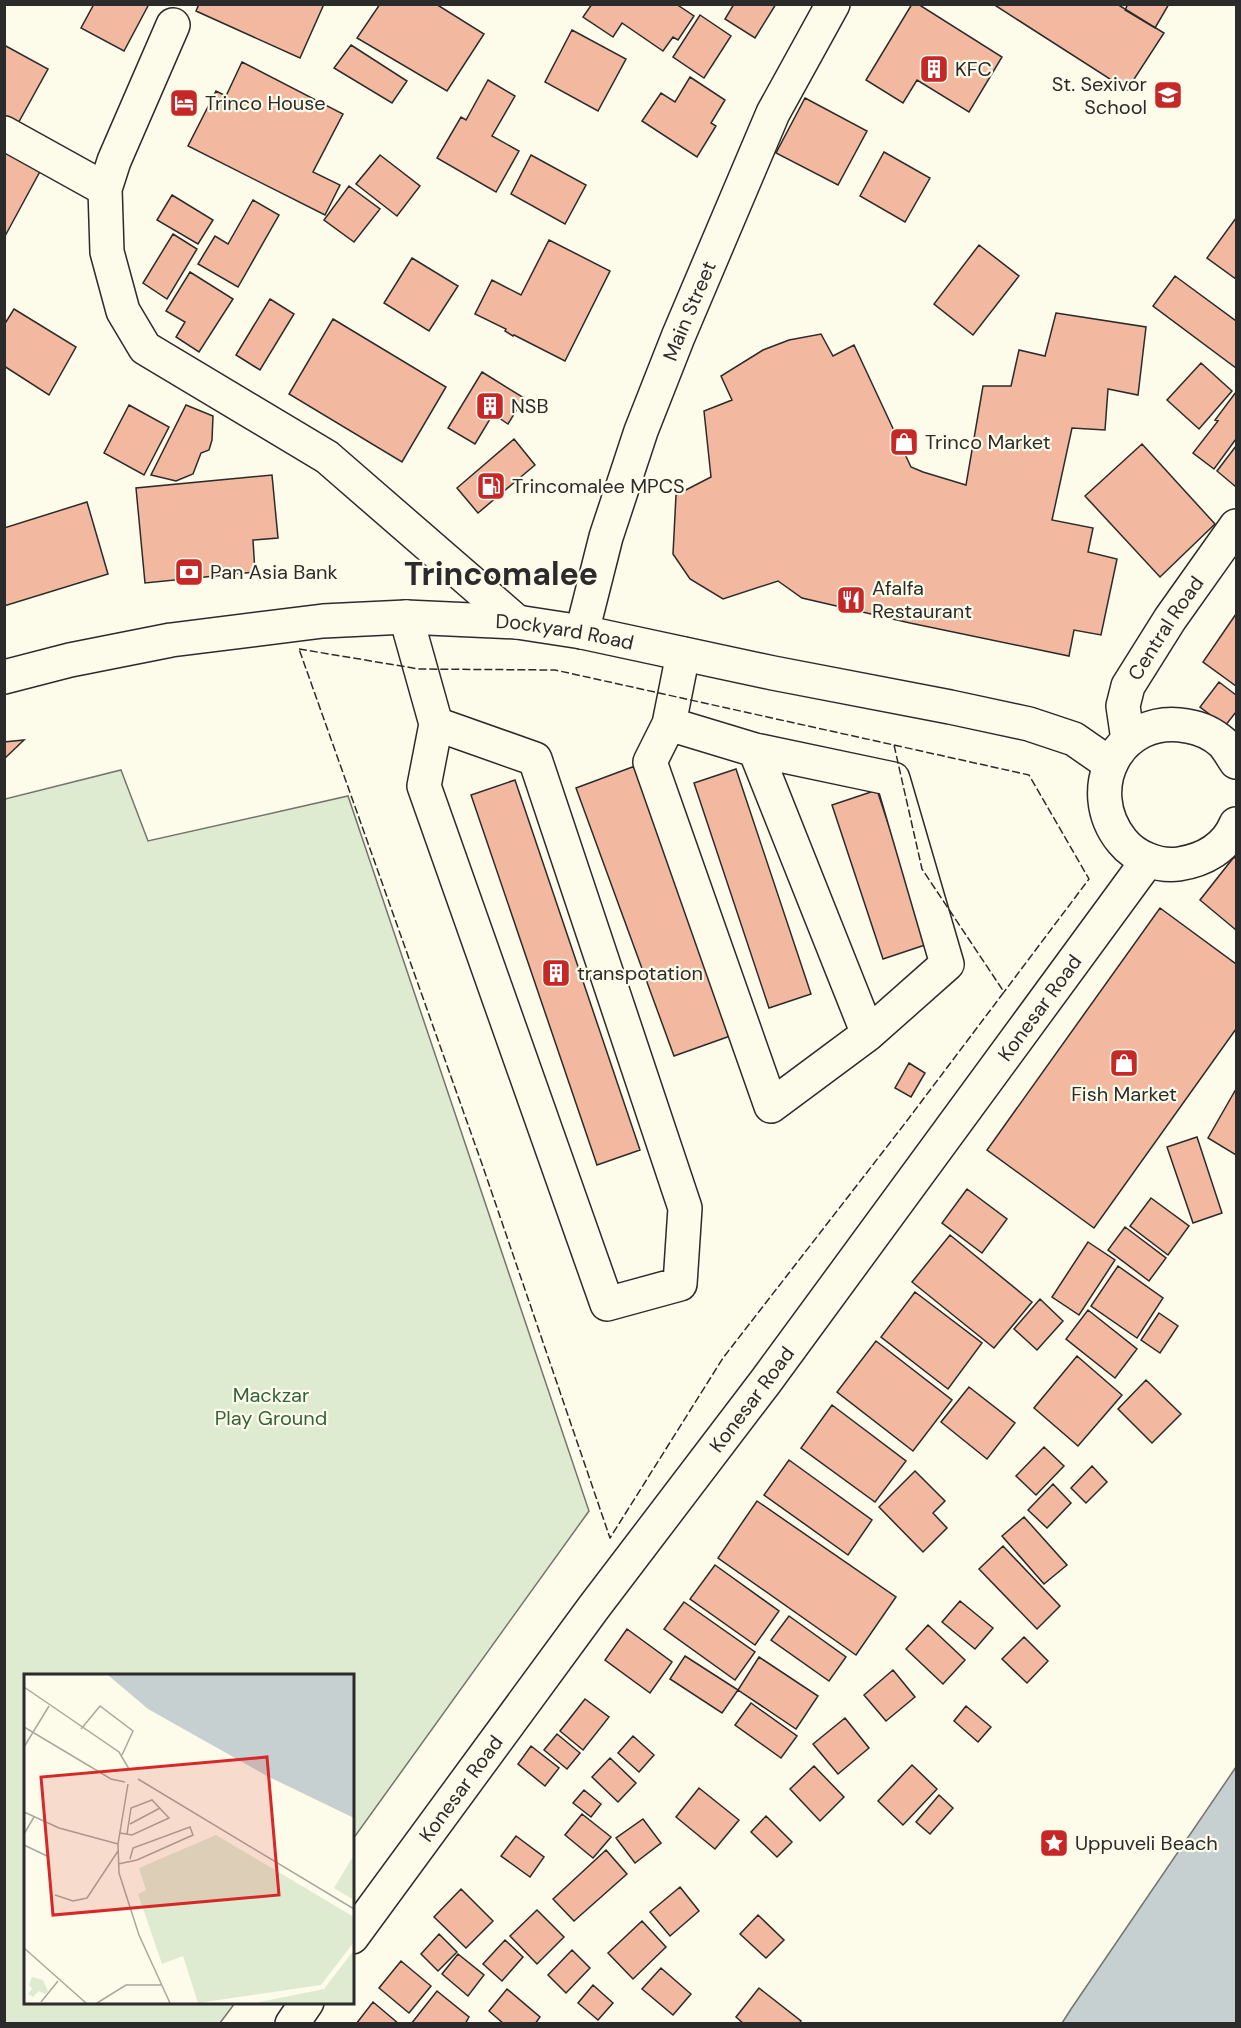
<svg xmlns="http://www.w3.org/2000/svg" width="1241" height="2028" viewBox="0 0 1241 2028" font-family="'DM Sans',sans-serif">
<rect width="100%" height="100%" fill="#fdfbea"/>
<path fill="#deebd1" stroke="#74746e" stroke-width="1.5" d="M 121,770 L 148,841 L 348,796 L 589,1511 L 353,1839 L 352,1676 L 26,1676 L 26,2002 L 235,2003 L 220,2023 L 5,2023 L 5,799 Z"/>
<path fill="#c7d0d0" stroke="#74746e" stroke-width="1.5" d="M 1236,1767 L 1236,2023 L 1062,2023 L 1071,2009 Z"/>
<path fill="#f2b8a0" stroke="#2b2b2b" stroke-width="1.5" d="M 94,4 L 149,4 L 124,51 L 81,28 Z
M 199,4 L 324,4 L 300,58 L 196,11 Z
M 380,4 L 436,4 L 484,34 L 447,91 L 357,38 Z
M 592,4 L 676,4 L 694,16 L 678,40 L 673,37 L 663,51 L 622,23 L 613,37 L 583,17 Z
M 734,4 L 776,4 L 755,38 L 725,19 Z
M 912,4 L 918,4 L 1002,57 L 969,112 L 917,80 L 903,103 L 866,80 Z
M 993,4 L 1117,4 L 1164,33 L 1127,90 Z
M 1128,4 L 1169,4 L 1155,28 L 1125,10 Z
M 700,15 L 731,36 L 704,78 L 673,57 Z
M 572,30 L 626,59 L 598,111 L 545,82 Z
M 4,45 L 48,69 L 16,127 L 4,121 Z
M 351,45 L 407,81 L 392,103 L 334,68 Z
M 242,62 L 343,114 L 313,172 L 340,185 L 325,215 L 188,146 L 216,91 L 226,96 Z
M 690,77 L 725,100 L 711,123 L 716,126 L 697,157 L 642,121 L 661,93 L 675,102 Z
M 488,80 L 515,96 L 492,136 L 519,151 L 496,192 L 437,158 L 461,117 L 466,120 Z
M 805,98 L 867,131 L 838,185 L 776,153 Z
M 4,143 L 44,164 L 4,238 Z
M 884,152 L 930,178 L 905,222 L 860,196 Z
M 380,155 L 420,186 L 397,216 L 356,184 Z
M 531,155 L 586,185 L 565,224 L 511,194 Z
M 349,186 L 380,209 L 354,242 L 324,220 Z
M 172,195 L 213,220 L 198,244 L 157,220 Z
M 253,200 L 279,215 L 238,287 L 198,264 L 215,236 L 228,244 Z
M 1236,218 L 1236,279 L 1207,258 Z
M 173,234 L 197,249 L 167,299 L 143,283 Z
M 549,240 L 610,271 L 565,361 L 514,335 L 513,336 L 505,331 L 506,329 L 475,314 L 492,280 L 521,295 Z
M 979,245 L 1019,276 L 973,335 L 934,304 Z
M 412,258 L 458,286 L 429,331 L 384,303 Z
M 190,272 L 233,299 L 199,352 L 176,337 L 185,322 L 166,311 Z
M 1175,276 L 1236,321 L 1236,368 L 1153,306 Z
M 270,299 L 294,314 L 260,370 L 236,355 Z
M 14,309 L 76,347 L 49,395 L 4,366 L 4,325 Z
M 1056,313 L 1146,327 L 1138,395 L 1108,389 L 1105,430 L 1072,428 L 1052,520 L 1093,528 L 1088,552 L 1117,559 L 1101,635 L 1074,630 L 1069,656 L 910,623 L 802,598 L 778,581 L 723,599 L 690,579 L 673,554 L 676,495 L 711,477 L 704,411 L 732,400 L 721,376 L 763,350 L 789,340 L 821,334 L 833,356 L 854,345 L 911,467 L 923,472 L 966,485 L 983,386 L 1011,386 L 1019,350 L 1045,356 Z
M 333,319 L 446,387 L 402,462 L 289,394 Z
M 1201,363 L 1232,391 L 1199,429 L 1167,400 Z
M 482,372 L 524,398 L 508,424 L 493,414 L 475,444 L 448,428 Z
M 1236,392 L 1236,439 L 1214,469 L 1193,453 L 1218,421 L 1215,420 Z
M 129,405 L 169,427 L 144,475 L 104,453 Z
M 186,405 L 213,416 L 212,440 L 209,450 L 201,453 L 193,474 L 176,481 L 151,475 Z
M 514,439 L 535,465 L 478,513 L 457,488 Z
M 1142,444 L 1215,524 L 1160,577 L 1085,496 Z
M 1236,446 L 1236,487 L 1217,471 Z
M 272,475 L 278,538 L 253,540 L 255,572 L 145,583 L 136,488 Z
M 87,502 L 108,574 L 4,606 L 4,528 Z
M 1236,614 L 1236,686 L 1203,662 Z
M 1219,682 L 1236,695 L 1236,712 L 1225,726 L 1200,707 Z
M 24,740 L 4,759 L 4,742 Z
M 635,766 L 733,1035 L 674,1056 L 576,788 Z
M 736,769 L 811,994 L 769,1008 L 694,783 Z
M 515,780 L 640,1150 L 597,1165 L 471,795 Z
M 877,790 L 928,944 L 883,959 L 832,805 Z
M 1234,857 L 1236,859 L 1236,930 L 1200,900 Z
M 1160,908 L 1236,964 L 1236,1029 L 1094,1228 L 987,1150 Z
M 909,1063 L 925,1073 L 911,1097 L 895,1088 Z
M 1236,1089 L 1236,1155 L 1208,1138 Z
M 1197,1137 L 1222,1213 L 1193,1223 L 1167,1147 Z
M 967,1189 L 1007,1219 L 982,1253 L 942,1223 Z
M 1151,1198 L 1189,1226 L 1168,1255 L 1130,1226 Z
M 1125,1227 L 1166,1258 L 1149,1281 L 1108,1250 Z
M 950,1235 L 1032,1302 L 994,1348 L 912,1282 Z
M 1088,1242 L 1115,1260 L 1079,1315 L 1052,1297 Z
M 1118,1266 L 1163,1298 L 1137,1338 L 1091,1306 Z
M 915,1292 L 982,1343 L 948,1389 L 881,1337 Z
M 1040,1299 L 1063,1321 L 1037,1350 L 1014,1329 Z
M 1088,1310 L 1137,1349 L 1115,1378 L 1066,1339 Z
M 1159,1313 L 1178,1326 L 1160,1353 L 1141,1340 Z
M 876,1341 L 952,1400 L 913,1451 L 837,1392 Z
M 1077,1356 L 1122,1395 L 1078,1446 L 1034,1408 Z
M 1146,1380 L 1181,1414 L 1152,1443 L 1118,1409 Z
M 969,1387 L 1015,1423 L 987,1459 L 941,1422 Z
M 832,1405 L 906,1461 L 875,1502 L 801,1448 Z
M 1044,1447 L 1064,1466 L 1036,1495 L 1016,1476 Z
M 789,1460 L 872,1520 L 848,1555 L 764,1495 Z
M 1092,1466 L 1107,1482 L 1086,1503 L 1071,1488 Z
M 915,1471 L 945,1501 L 933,1513 L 947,1528 L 923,1552 L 879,1507 Z
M 1053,1484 L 1071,1503 L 1047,1528 L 1028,1510 Z
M 757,1501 L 896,1597 L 856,1655 L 718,1558 Z
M 1024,1517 L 1067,1565 L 1044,1584 L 1002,1536 Z
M 1003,1546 L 1060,1606 L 1037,1629 L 979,1569 Z
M 715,1565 L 779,1611 L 755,1645 L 690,1599 Z
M 960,1601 L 993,1628 L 975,1649 L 942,1622 Z
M 684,1602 L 755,1652 L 735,1680 L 664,1629 Z
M 789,1616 L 846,1657 L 829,1681 L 771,1640 Z
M 928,1625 L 965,1660 L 943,1684 L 906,1649 Z
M 627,1629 L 672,1662 L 650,1693 L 605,1660 Z
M 1024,1637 L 1048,1661 L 1027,1683 L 1002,1659 Z
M 685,1656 L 738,1690 L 722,1713 L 670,1679 Z
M 759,1657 L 818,1696 L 796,1729 L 738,1690 Z
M 893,1670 L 915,1697 L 886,1721 L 864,1695 Z
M 585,1699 L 609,1717 L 583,1750 L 560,1731 Z
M 751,1703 L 797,1736 L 781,1758 L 735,1725 Z
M 966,1706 L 991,1727 L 978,1742 L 954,1721 Z
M 845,1718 L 869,1748 L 838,1774 L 813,1744 Z
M 557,1734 L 580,1753 L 567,1769 L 544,1750 Z
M 633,1736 L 654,1755 L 639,1772 L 618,1753 Z
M 531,1746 L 559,1768 L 545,1786 L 518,1764 Z
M 610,1758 L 636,1783 L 618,1802 L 592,1777 Z
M 912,1765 L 937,1789 L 903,1825 L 878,1801 Z
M 814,1766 L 844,1797 L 820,1821 L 790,1789 Z
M 699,1788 L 739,1820 L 715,1849 L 676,1817 Z
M 584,1790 L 601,1804 L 591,1817 L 573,1803 Z
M 939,1795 L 953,1808 L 930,1834 L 916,1822 Z
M 582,1814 L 611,1837 L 593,1858 L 565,1835 Z
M 766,1816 L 792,1842 L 777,1857 L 751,1832 Z
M 643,1819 L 661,1843 L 635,1863 L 616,1838 Z
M 516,1836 L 544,1857 L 530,1877 L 501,1856 Z
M 606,1850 L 627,1874 L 574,1921 L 553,1899 Z
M 680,1887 L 699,1911 L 670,1936 L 650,1912 Z
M 461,1889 L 493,1921 L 466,1948 L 434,1917 Z
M 537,1910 L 564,1937 L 537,1964 L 510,1936 Z
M 758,1915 L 784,1940 L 766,1958 L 740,1934 Z
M 642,1921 L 666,1947 L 633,1979 L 608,1953 Z
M 439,1934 L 457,1952 L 438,1971 L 421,1954 Z
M 505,1940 L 523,1957 L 502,1981 L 483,1964 Z
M 572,1950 L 590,1968 L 566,1993 L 548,1975 Z
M 458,1954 L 484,1975 L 468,1996 L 442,1974 Z
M 401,1961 L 431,1986 L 409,2013 L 379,1988 Z
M 661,1968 L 691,1994 L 673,2015 L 642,1989 Z
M 593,1985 L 613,2003 L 598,2020 L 578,2003 Z
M 759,1988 L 801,2021 L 799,2024 L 744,2024 L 736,2017 Z
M 507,1989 L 540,2017 L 535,2024 L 504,2024 L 489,2011 Z
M 437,1991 L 469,2017 L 465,2024 L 411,2024 Z
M 373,2002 L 399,2024 L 356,2024 Z"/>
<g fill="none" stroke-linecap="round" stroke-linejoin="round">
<g stroke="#2b2b2b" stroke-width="36">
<path id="minor" d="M 173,25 L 114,161 L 105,189 L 107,252 L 123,311 L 145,348 L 327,457 L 517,622
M 4,133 L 105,189
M 406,617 L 436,724 L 424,786 L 607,1304 L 680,1284 L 685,1208 L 535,759 L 436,724
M 669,724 L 755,750 L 893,779 L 947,964 L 868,1034 L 771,1106 L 650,762 L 669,724 L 683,654
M 755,750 L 868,1034"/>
</g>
<g stroke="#2b2b2b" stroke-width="36">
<g id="major">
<path id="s1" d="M 582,632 L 606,537 L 641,431 L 678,337 L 773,113 L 833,4"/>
<path id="s2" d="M 4,677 L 70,660 L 171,640 L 323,621 L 406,617 L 517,622 L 582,632 L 773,673 L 950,707 L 1029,724 L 1074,739 L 1110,764"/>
<path id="s3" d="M 1128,740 L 1123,706 L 1128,686 L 1170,619 L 1236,526"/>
<path d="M 1236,762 C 1232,756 1228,749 1223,743 C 1213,734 1200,728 1187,726 C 1119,713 1080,789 1122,841 C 1135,857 1158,867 1179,864 C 1204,860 1226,848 1236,824"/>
<path id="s4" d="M 352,1937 L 594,1607 L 766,1381 L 1148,860"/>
<path d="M 292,2024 L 307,2002"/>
</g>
</g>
<use href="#minor" stroke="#fdfbea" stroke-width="33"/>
<use href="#major" stroke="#fdfbea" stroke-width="33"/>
<path stroke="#2b2b2b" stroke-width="1.5" stroke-dasharray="8 3" stroke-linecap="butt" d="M 299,649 L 419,669 L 555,670 L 894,745 L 922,869 L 1004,992 L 906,1122 L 723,1358 L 610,1538 L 482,1164 Z
M 894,745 L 1029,775 L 1089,879 L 1004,992"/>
</g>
<defs>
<g id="building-square" transform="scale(1.5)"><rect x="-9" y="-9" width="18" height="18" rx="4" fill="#c62828" stroke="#fdfbea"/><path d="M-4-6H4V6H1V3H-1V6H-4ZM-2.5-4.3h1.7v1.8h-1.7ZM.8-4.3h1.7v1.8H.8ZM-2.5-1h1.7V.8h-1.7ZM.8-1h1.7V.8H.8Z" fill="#fff"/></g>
<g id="school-square" transform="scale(1.5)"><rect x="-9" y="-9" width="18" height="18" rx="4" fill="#c62828" stroke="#fdfbea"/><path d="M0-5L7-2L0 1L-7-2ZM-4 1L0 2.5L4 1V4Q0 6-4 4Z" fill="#fff"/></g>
<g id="hotel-square" transform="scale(1.5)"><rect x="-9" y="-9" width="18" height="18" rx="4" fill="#c62828" stroke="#fdfbea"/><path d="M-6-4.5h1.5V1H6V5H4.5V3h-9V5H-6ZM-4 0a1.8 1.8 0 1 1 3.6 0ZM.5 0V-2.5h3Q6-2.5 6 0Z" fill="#fff"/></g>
<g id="shop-square" transform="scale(1.5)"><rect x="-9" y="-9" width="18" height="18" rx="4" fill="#c62828" stroke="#fdfbea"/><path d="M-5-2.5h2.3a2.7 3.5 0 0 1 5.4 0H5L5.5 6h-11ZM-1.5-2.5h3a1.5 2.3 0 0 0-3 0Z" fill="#fff"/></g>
<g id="fuel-square" transform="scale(1.5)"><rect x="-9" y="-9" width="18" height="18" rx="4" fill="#c62828" stroke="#fdfbea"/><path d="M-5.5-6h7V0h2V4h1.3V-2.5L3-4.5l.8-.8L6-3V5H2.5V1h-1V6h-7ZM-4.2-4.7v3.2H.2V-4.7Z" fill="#fff"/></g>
<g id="bank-square" transform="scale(1.5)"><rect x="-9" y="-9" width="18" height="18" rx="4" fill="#c62828" stroke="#fdfbea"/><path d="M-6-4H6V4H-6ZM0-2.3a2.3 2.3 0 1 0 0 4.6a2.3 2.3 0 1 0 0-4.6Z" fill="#fff"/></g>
<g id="restaurant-square" transform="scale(1.5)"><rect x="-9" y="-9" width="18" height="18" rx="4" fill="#c62828" stroke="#fdfbea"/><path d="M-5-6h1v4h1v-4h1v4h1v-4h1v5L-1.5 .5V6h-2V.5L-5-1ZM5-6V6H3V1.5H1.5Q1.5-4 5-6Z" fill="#fff"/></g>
<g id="sight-square" transform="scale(1.5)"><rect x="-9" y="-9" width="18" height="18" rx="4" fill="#c62828" stroke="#fdfbea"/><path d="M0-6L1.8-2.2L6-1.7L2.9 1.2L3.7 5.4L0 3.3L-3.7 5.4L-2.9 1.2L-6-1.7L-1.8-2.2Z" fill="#fff"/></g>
</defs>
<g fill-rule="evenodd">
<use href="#building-square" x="934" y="69"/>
<use href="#school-square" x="1168" y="95"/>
<use href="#hotel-square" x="184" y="103"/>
<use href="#building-square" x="490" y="406"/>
<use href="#shop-square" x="904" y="442"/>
<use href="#fuel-square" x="491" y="486"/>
<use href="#bank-square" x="189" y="572"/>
<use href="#restaurant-square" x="851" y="600"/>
<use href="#building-square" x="556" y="973"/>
<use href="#shop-square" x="1124" y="1063"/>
<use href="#sight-square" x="1054" y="1843"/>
</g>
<g text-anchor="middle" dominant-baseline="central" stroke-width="4.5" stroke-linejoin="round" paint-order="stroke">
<g font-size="20" fill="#2b2b2b" stroke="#fdfbea" text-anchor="start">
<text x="955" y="69">KFC</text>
<text x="1147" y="84" text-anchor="end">St. Sexivor<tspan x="1147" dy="23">School</tspan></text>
<text x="205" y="103">Trinco House</text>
<text x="511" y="406">NSB</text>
<text x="925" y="442">Trinco Market</text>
<text x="512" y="486">Trincomalee MPCS</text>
<text x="210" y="572">Pan Asia Bank</text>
<text x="872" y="588">Afalfa<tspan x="872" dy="23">Restaurant</tspan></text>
<text x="577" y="973">transpotation</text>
<text x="1124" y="1094" text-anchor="middle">Fish Market</text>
<text x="1075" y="1843">Uppuveli Beach</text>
</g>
<g font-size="20" fill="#2b2b2b" stroke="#fdfbea">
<text stroke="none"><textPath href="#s1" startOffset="339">Main Street</textPath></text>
<text stroke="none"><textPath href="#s3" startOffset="124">Central Road</textPath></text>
<text stroke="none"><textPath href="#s2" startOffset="567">Dockyard Road</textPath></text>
<text stroke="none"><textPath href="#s4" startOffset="1156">Konesar Road</textPath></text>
<text stroke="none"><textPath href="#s4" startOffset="670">Konesar Road</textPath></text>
<text stroke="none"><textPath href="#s4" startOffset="184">Konesar Road</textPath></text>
</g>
<g font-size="20" fill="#34623c" stroke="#fdfbea">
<text x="271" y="1395">Mackzar<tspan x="271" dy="23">Play Ground</tspan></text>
</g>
<g font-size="32" font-weight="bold" fill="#2b2b2b" stroke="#fdfbea">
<text x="501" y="574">Trincomalee</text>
</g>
</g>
<g transform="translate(24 1674)">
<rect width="330" height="330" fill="#fdfbea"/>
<path d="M 192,161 L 330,243 L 330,268 L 297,311 L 174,329 L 159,282 L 138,290 L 114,220 L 122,216 L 115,194 ZM 330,181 L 330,226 L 310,214 ZM 330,276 L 330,329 L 231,329 L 300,315 ZM 8,303 L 19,306 L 24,317 L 21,320 L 15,317 L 9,323 L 4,320 L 8,315 L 5,311 Z" fill="#deebd1"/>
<path d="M 84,1 L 330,1 L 330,144 L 243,102 L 124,35 Z" fill="#c7d0d0"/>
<path fill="none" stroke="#a9a89e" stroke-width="1.5" d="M 0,13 L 95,78 L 105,95M 0,53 L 87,105 L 101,108M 57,55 L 76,32 L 109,57 L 98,81M 0,73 L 25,32M 114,105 L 330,235M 104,110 L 94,170 L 95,199 L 115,261 L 146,329M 0,138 L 35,154 L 94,170M 106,150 L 136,134M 96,159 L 108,161 L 145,144 L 128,126 L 107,134 L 103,160M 0,160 L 10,143M 0,171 L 23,182M 94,190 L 113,186 L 169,161 L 166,153 L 109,174 L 106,185M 31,221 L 49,227 L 63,224 L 94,177M 0,274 L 62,329M 17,328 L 34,307M 73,329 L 102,311 L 137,311"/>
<path fill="#d62828" fill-opacity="0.15" stroke="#d62828" stroke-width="3" d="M 243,83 L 255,221 L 29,241 L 17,103 Z"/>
<rect width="330" height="330" fill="none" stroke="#2b2b2b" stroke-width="3"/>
</g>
<rect width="1241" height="2028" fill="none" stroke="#2b2b2b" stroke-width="12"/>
</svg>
